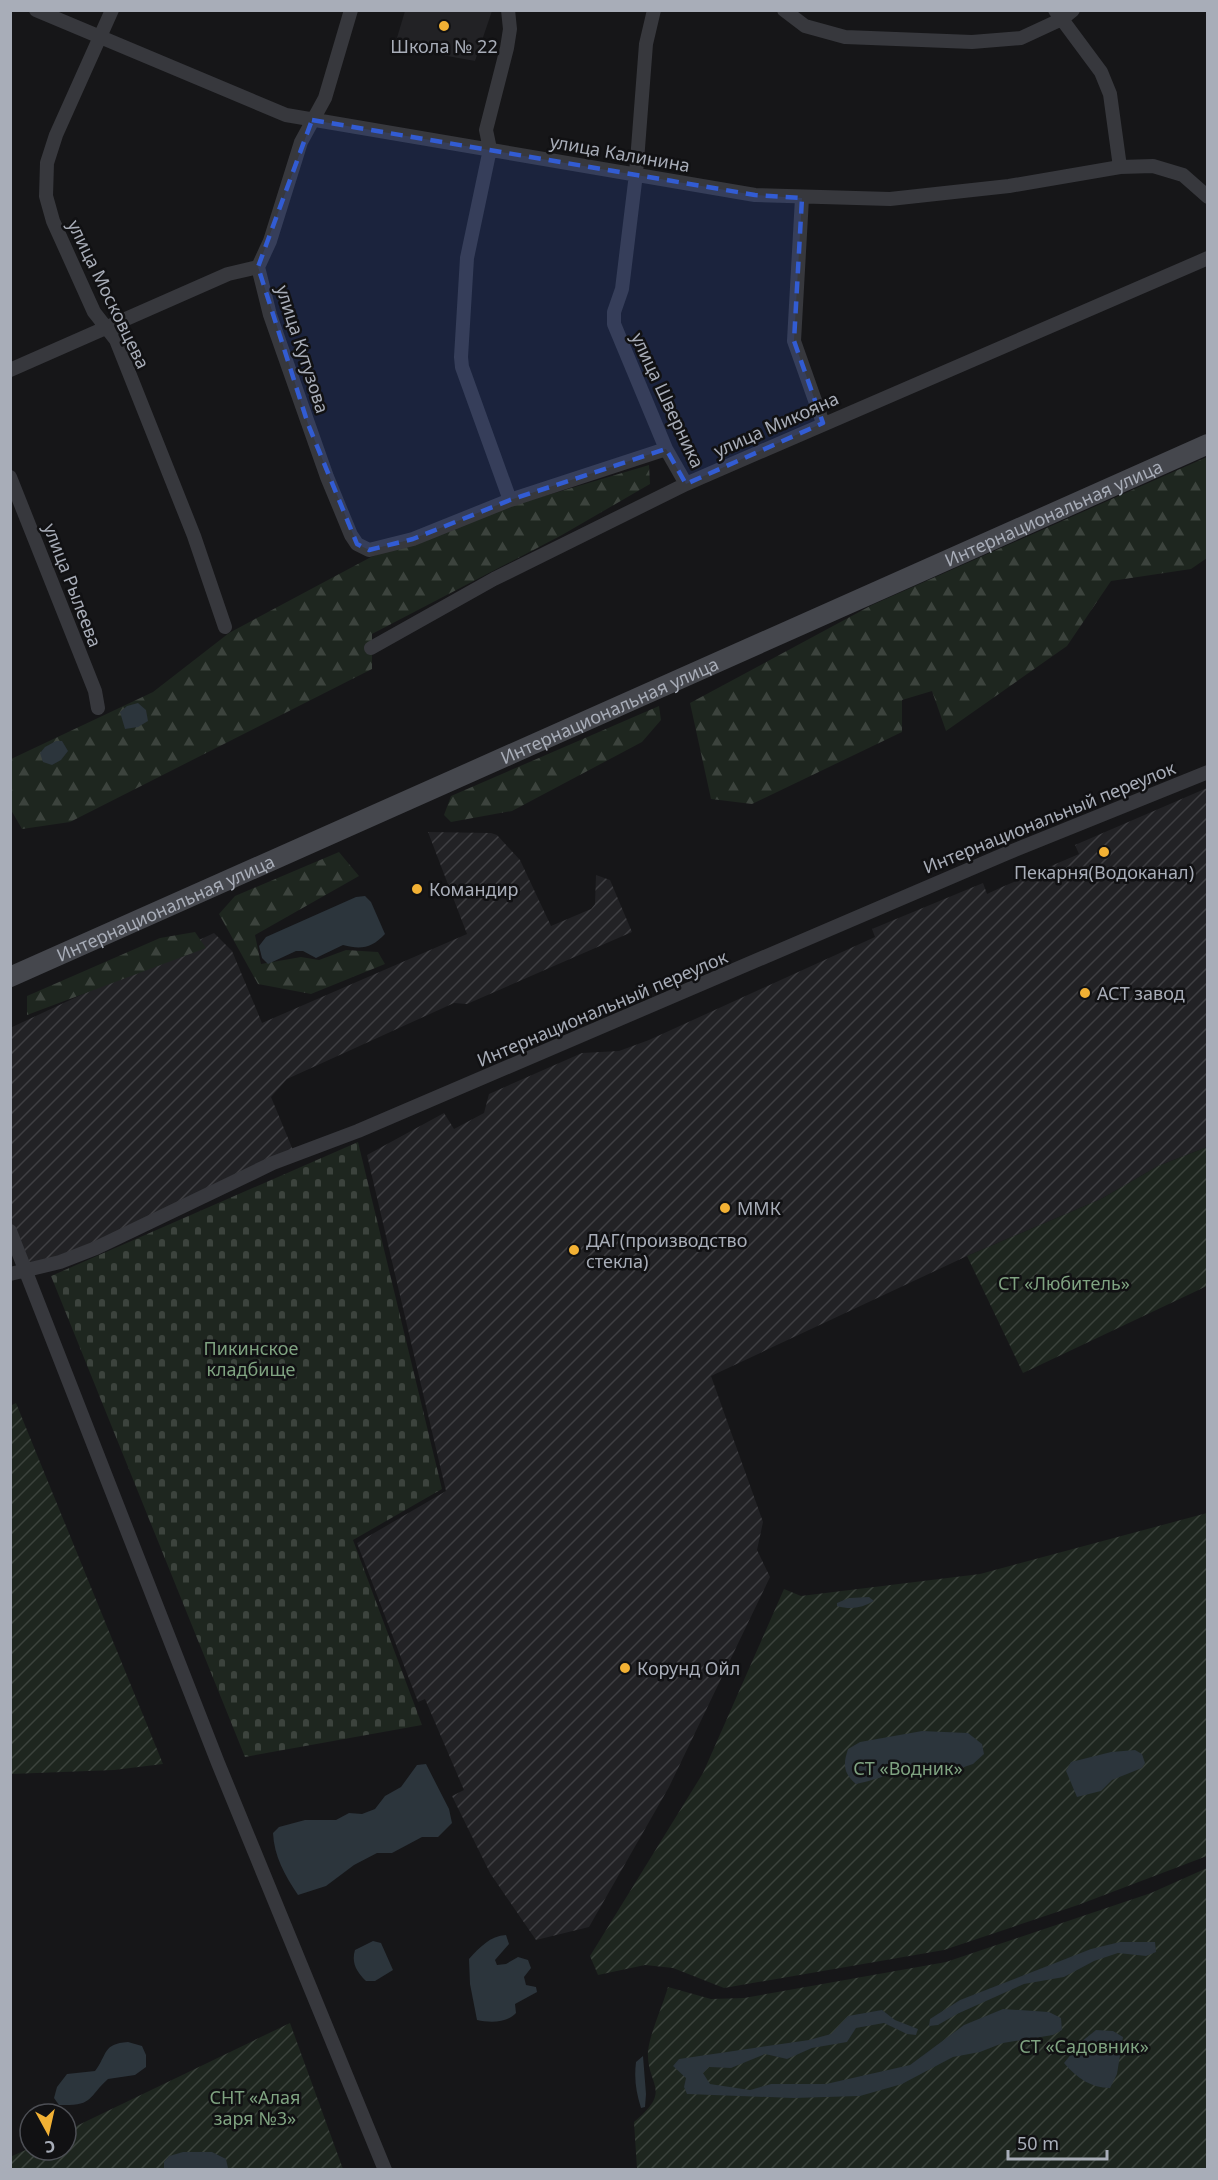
<svg xmlns="http://www.w3.org/2000/svg" width="1218" height="2180" viewBox="0 0 1218 2180" font-family="'Noto Sans',sans-serif">
<defs>
<pattern id="industrial-furrows" width="10" height="10" patternUnits="userSpaceOnUse" patternTransform="scale(1.5)"><rect width="10" height="10" fill="#222225"/><path d="M-1 1l2-2M0 10L10 0M9 11l2-2" fill="none" stroke="#3f3f43"/></pattern>
<pattern id="forest-firs" width="22" height="20" patternUnits="userSpaceOnUse" patternTransform="scale(1.5)"><rect width="22" height="20" fill="#1e261f"/><path d="M5 1l3.5 6h-7zM16 11l3.5 6h-7z" fill="#3c433d"/></pattern>
<pattern id="cemetery-stones" width="16" height="16" patternUnits="userSpaceOnUse" patternTransform="scale(1.5)"><rect width="16" height="16" fill="#1e261f"/><path d="M2 7V4a2 2 0 0 1 4 0v3zM10 15v-3a2 2 0 0 1 4 0v3z" fill="#3c433d"/></pattern>
<pattern id="garden-furrows" width="10" height="10" patternUnits="userSpaceOnUse" patternTransform="scale(1.5)"><rect width="10" height="10" fill="#1e261f"/><path d="M-1 1l2-2M0 10L10 0M9 11l2-2" fill="none" stroke="#3c433d"/></pattern>
</defs>
<rect width="100%" height="100%" fill="#161618"/>
<path fill="#222225" d="M 405,11 L 405,10 L 492,11 L 475,61 L 436,54 L 396,41 Z"/>
<path fill="url(#industrial-furrows)" d="M 1207,788 L 1207,1147 L 1158,1166 L 1101,1199 L 967,1256 L 711,1376 L 763,1522 L 757,1550 L 770,1577 L 669,1787 L 589,1927 L 536,1940 L 490,1873 L 452,1796 L 464,1790 L 425,1699 L 418,1702 L 357,1543 L 446,1491 L 367,1155 L 444,1113 L 454,1129 L 484,1113 L 489,1094 L 582,1053 L 619,1051 L 649,1040 L 875,937 L 872,929 L 983,883 L 987,894 L 1002,887 L 1079,854 L 1075,845 Z
M 428,832 L 491,833 L 497,835 L 520,860 L 551,926 L 591,909 L 595,904 L 596,875 L 610,880 L 632,932 L 467,1004 L 454,1003 L 287,1079 L 271,1097 L 295,1155 L 96,1248 L 26,1269 L 11,1231 L 10,1028 L 214,933 L 232,951 L 262,1023 L 467,934 Z"/>
<path fill="url(#forest-firs)" d="M 1207,457 L 1207,558 L 1191,569 L 1111,581 L 1067,646 L 946,731 L 932,691 L 902,700 L 902,732 L 752,804 L 711,799 L 690,703 L 872,605 Z
M 649,465 L 650,484 L 562,535 L 372,634 L 372,669 L 70,822 L 22,829 L 11,810 L 11,759 L 153,692 L 229,633 L 371,557 L 514,505 Z
M 659,706 L 661,720 L 642,742 L 512,811 L 451,822 L 444,815 L 451,796 Z
M 339,852 L 359,876 L 255,935 L 261,964 L 301,957 L 319,960 L 346,950 L 378,952 L 385,964 L 311,994 L 258,984 L 219,914 L 235,896 Z
M 195,932 L 206,948 L 27,1015 L 27,996 L 160,938 Z"/>
<path fill="url(#cemetery-stones)" d="M 358,1142 L 442,1489 L 353,1540 L 422,1725 L 245,1757 L 51,1276 Z"/>
<path fill="url(#garden-furrows)" d="M 1207,1147 L 1207,1286 L 1023,1373 L 967,1256 L 1101,1199 L 1158,1166 Z
M 16,1403 L 31,1440 L 163,1764 L 114,1770 L 11,1774 L 10,1406 Z
M 1207,1513 L 1207,1856 L 1078,1905 L 944,1950 L 724,1988 L 673,1968 L 645,1965 L 598,1975 L 590,1956 L 703,1773 L 784,1589 L 801,1596 L 980,1574 Z
M 1207,1868 L 1207,2169 L 637,2169 L 634,2122 C 674,2089 646,2086 648,2051 C 650,2033 663,2005 668,1987 L 711,1999 L 744,1998 L 946,1962 L 1151,1893 Z
M 290,2023 L 343,2169 L 11,2170 L 10,2157 L 30,2148 L 30,2150 L 66,2150 L 66,2131 Z"/>
<path fill="#2c353c" d="M 138,703 L 146,710 L 148,721 L 138,727 L 125,729 L 120,712 L 127,706 Z
M 56,741 L 62,741 L 68,751 L 61,760 L 52,765 L 43,762 L 40,753 L 45,747 Z
M 365,896 L 371,902 L 385,934 C 372,948 361,950 343,945 L 316,958 L 303,951 L 296,951 L 268,964 L 262,958 L 259,946 L 266,937 L 356,897 Z
M 869,1597 L 874,1601 C 862,1608 851,1610 837,1606 L 837,1603 L 849,1598 Z
M 922,1731 L 968,1733 L 982,1744 L 984,1754 L 973,1764 L 961,1768 C 931,1754 888,1778 856,1784 C 843,1773 843,1764 848,1749 L 860,1742 Z
M 1135,1750 L 1142,1754 L 1145,1763 L 1142,1768 L 1112,1780 L 1101,1791 L 1077,1797 L 1066,1771 L 1071,1762 L 1111,1752 Z
M 426,1764 L 449,1809 L 452,1823 L 438,1837 L 422,1837 L 392,1853 L 377,1853 L 354,1865 L 326,1886 L 298,1895 C 285,1876 274,1856 273,1833 L 279,1827 L 305,1820 L 336,1820 L 349,1813 L 362,1814 L 375,1809 L 385,1796 L 401,1787 L 417,1765 Z
M 506,1935 L 509,1944 L 495,1960 L 497,1965 L 506,1964 L 518,1957 L 528,1960 L 531,1968 L 524,1977 L 526,1985 L 536,1987 L 537,1992 L 515,2004 L 516,2013 C 507,2023 490,2023 477,2020 L 470,1984 L 469,1959 C 480,1947 490,1936 506,1935 Z
M 373,1941 L 381,1943 L 393,1970 L 375,1981 L 366,1981 C 357,1972 351,1963 355,1950 Z
M 1120,1942 L 1155,1942 L 1156,1952 L 1146,1956 L 1118,1953 L 1094,1961 L 1064,1977 L 1024,1984 L 957,2014 L 938,2025 L 929,2026 L 930,2019 L 960,2000 L 1091,1949 Z
M 1003,2009 L 1049,2012 L 1061,2018 L 1062,2030 L 1053,2035 L 1003,2043 L 980,2052 L 953,2057 L 902,2084 L 860,2096 L 793,2098 L 687,2094 L 684,2087 L 686,2078 L 673,2066 L 679,2059 L 809,2040 L 831,2034 L 848,2016 L 882,2010 L 895,2020 L 918,2029 L 916,2035 L 907,2034 L 884,2023 L 856,2028 L 847,2042 L 812,2048 L 787,2059 L 765,2054 L 731,2068 L 709,2067 L 703,2073 L 710,2084 L 750,2090 L 771,2084 L 826,2084 L 910,2065 L 964,2025 Z
M 1096,2030 L 1113,2031 L 1123,2037 L 1117,2074 L 1110,2088 C 1091,2088 1077,2078 1064,2063 L 1081,2042 Z
M 128,2042 L 142,2046 L 146,2055 L 146,2067 L 135,2075 L 108,2079 C 87,2098 94,2106 59,2105 L 54,2098 L 57,2087 L 67,2074 L 95,2071 C 108,2054 102,2044 128,2042 Z
M 643,2056 L 646,2094 L 645,2107 L 641,2108 C 636,2092 634,2079 636,2062 Z
M 183,2152 L 212,2152 L 226,2159 L 228,2168 L 164,2169 L 164,2162 L 169,2156 Z"/>
<g fill="none" stroke-linecap="round" stroke-linejoin="round">
<path stroke="#37383d" stroke-width="14" d="M 36,10 L 286,115 L 755,195 L 890,199 L 1009,186 L 1120,167 L 1153,166 L 1183,175 L 1208,197
M 112,10 L 56,135 L 47,163 L 46,196 L 53,221 L 94,312 L 116,340 L 194,536 L 225,627
M 351,10 L 325,98 L 301,142 L 270,241 L 258,267 L 270,315 L 327,477 L 351,535 L 357,544 L 369,550 L 413,539 L 510,500 L 666,449
M 508,10 L 510,29 L 507,48 L 486,130 L 490,149 L 467,258 L 461,357 L 462,367 L 510,500
M 654,10 L 646,44 L 636,174 L 622,289 L 614,312 L 614,324 L 666,449 L 686,484
M 784,10 L 805,26 L 845,37 L 972,42 L 1021,38 L 1062,19 L 1073,10
M 1055,10 L 1101,72 L 1110,94 L 1120,167
M 802,198 L 794,341 L 823,423
M 10,370 L 228,274 L 258,267
M 10,477 L 95,691 L 98,708
M 371,648 L 494,579 L 686,484 L 1208,258
M 10,1231 L 218,1763 L 385,2170
M 10,1274 L 60,1262 L 96,1248 L 273,1163 L 358,1131 L 1005,854 L 1208,772"/>
<path stroke="#45474d" stroke-width="20" id="s1" d="M 10,977 L 1208,444"/>
</g>
<path fill="#325cd3" fill-opacity="0.2" stroke="#325cd3" stroke-width="4.5" stroke-dasharray="12 8" stroke-linejoin="round" d="M 312,120 L 755,195 L 802,198 L 794,341 L 823,423 L 686,484 L 666,449 L 510,500 L 413,539 L 369,550 L 357,544 L 308,424 L 258,267 Z"/>
<g fill="#f2b134" stroke="#111113" stroke-width="2">
<circle cx="444" cy="26" r="6"/>
<circle cx="1104" cy="852" r="6"/>
<circle cx="417" cy="889" r="6"/>
<circle cx="1085" cy="993" r="6"/>
<circle cx="725" cy="1208" r="6"/>
<circle cx="574" cy="1250" r="6"/>
<circle cx="625" cy="1668" r="6"/>
</g>
<g text-anchor="middle" dominant-baseline="central" stroke-width="5" stroke-linejoin="round" paint-order="stroke">
<g font-size="18" fill="#a8adb8" stroke="#111113" text-anchor="start">
<text x="444" y="46" text-anchor="middle">Школа № 22</text>
<text x="1104" y="872" text-anchor="middle">Пекарня(Водоканал)</text>
<text x="429" y="889">Командир</text>
<text x="1097" y="993">АСТ завод</text>
<text x="737" y="1208">ММК</text>
<text x="586" y="1240">ДАГ(производство<tspan x="586" dy="21">стекла)</tspan></text>
<text x="637" y="1668">Корунд Ойл</text>
</g>
<g font-size="18" fill="#a8adb8" stroke="#111113">
<text transform="translate(620 153) rotate(10)">улица Калинина</text>
<text transform="translate(109 294) rotate(64)">улица Московцева</text>
<text transform="translate(303 349) rotate(72)">улица Кутузова</text>
<text transform="translate(668 400) rotate(65)">улица Шверника</text>
<text transform="translate(776 424) rotate(-24)">улица Микояна</text>
<text stroke="none"><textPath href="#s1" startOffset="1142">Интернациональная улица</textPath></text>
<text transform="translate(73 585) rotate(69)">улица Рылеева</text>
<text stroke="none"><textPath href="#s1" startOffset="656">Интернациональная улица</textPath></text>
<text transform="translate(1049 817) rotate(-22)">Интернациональный переулок</text>
<text stroke="none"><textPath href="#s1" startOffset="170">Интернациональная улица</textPath></text>
<text transform="translate(602 1008) rotate(-23)">Интернациональный переулок</text>
</g>
<g font-size="18" fill="#7fa381" stroke="#111113">
<text x="1064" y="1283">СТ «Любитель»</text>
<text x="251" y="1348">Пикинское<tspan x="251" dy="21">кладбище</tspan></text>
<text x="908" y="1768">СТ «Водник»</text>
<text x="1084" y="2046">СТ «Садовник»</text>
<text x="255" y="2097">СНТ «Алая<tspan x="255" dy="21">заря №3»</tspan></text>
</g>
</g>
<rect width="1218" height="2180" fill="none" stroke="#a8adb8" stroke-width="24"/>
<g transform="translate(48 2132) rotate(172)"><circle r="28" fill="#111113" stroke="#4d4f55" stroke-width="1.5"/>
<path d="M0-4.5L10 22L0 15L-10 22Z" fill="#f2b134"/>
<text y="-9" font-size="16" font-weight="bold" text-anchor="middle" fill="#a8adb8">С</text>
</g>
<path d="M1008 2150v9h99v-9" fill="none" stroke="#a8adb8" stroke-width="3"/>
<text x="1017" y="2150" font-size="18" fill="#a8adb8" stroke="#111113" stroke-width="4.5" paint-order="stroke">50 m</text>
</svg>
